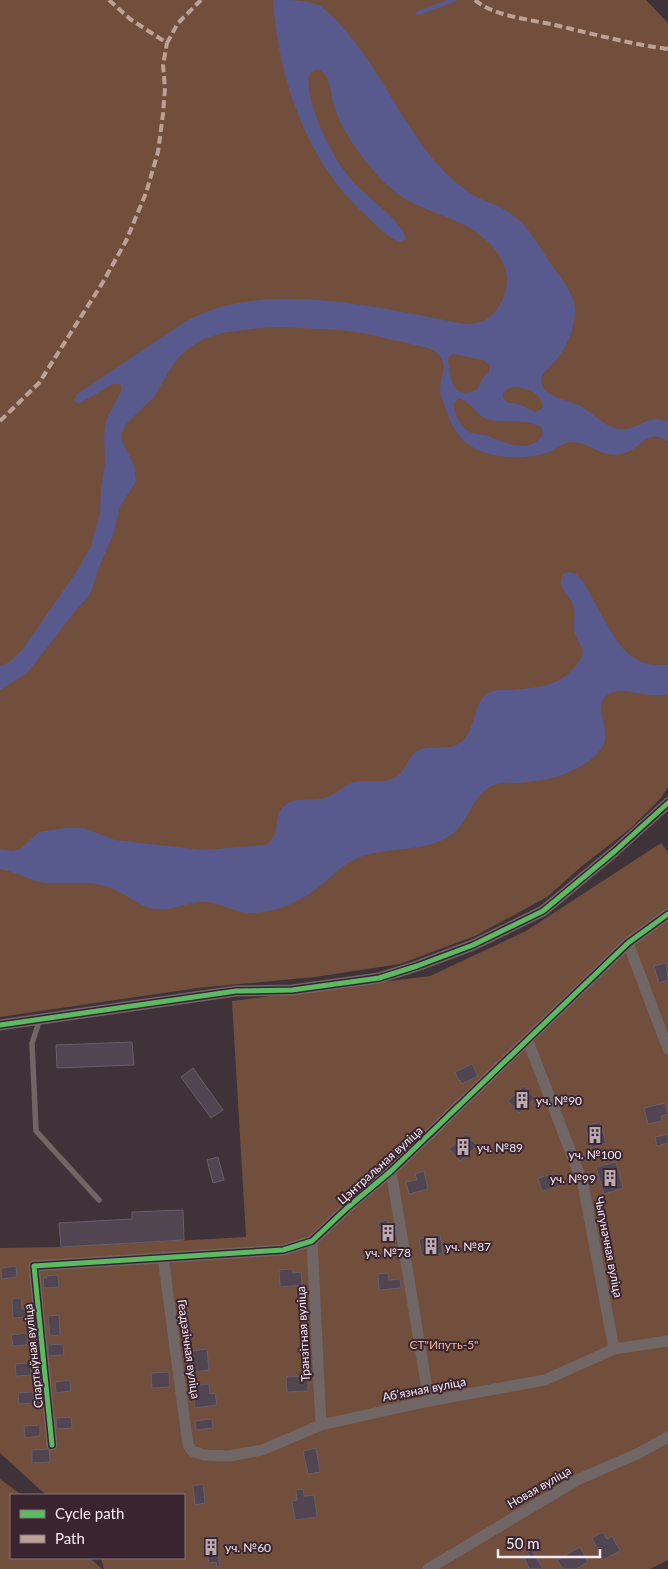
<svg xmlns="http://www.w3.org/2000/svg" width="668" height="1569" viewBox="0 0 668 1569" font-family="Lato,sans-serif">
<rect width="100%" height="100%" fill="#3f3239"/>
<path fill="#714f3c" d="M 0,0 L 646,0 L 668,23 L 668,787 L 661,798 L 631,828 L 582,866 L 547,897 L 475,936 L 400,964 L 315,977 L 198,988 L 0,1017 Z
M 661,843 L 668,852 L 668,1560 L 650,1569 L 104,1569 L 101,1558 L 184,1558 L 184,1495 L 46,1495 L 0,1453 L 0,1248 L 61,1247 L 246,1237 L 232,1001 L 430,976 L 526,931 Z
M 0,1479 L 22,1495 L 11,1495 L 11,1558 L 90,1558 L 102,1569 L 0,1569 Z"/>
<path fill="#585a8e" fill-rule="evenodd" d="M 273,0 C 289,0 308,0 321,6 C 371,48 395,114 437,164 C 449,177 465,192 481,199 C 490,203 500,206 508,212 C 528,224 538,245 551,264 C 559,275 568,286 573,299 C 579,319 569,344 557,359 C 553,365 545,370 542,376 C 541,379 541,384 543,387 C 548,397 567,400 576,404 C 591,410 605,429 622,429 C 640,430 647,413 668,422 L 668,441 C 646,428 643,447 625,453 C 605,460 592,444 574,442 C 563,441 556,450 546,453 C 526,459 503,459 483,452 C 463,445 453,430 447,412 C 444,405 441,397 440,390 C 440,380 446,369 442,360 C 440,354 434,351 428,348 L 368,334 L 341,330 L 281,327 L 260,328 L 222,333 L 204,339 L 190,347 L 178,358 L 169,371 L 154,397 L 125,425 L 122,433 L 122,441 L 134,465 L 136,481 L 132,488 L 120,506 L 114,532 L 99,567 L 92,589 L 87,598 L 75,611 L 28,672 L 0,690 L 0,666 L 8,663 L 22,650 L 77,571 L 91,546 L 100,512 L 101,488 L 105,463 L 104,436 L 106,420 L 121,391 L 121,386 L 119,384 L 113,384 L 78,404 L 74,400 L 77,394 L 183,323 C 262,277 379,308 464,324 C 478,324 489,321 497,309 C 518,280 503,251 476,232 C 455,218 429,212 407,200 C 394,192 383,182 373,170 C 357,151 339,126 333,102 C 330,89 331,76 318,69 C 307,70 308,81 309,90 C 314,120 334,161 354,183 C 365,195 405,224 406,239 L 400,242 C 388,238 379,228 370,219 C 308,166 278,79 273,0 ZM 453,354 L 483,360 L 489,365 L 489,372 L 484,376 L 477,389 C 452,402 450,377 448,360 L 449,357 ZM 512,387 C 526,387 544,393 542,409 L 535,412 L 521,405 L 506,402 L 503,397 L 503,393 L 507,389 ZM 459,399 C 471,401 476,415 487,419 C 505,424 524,418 541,427 L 543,434 C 532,454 506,444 491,437 C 484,434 478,435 472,433 C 462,430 452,412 454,402 Z
M 570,572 L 576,574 L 582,580 C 595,600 614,646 634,658 C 643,665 657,665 668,665 L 668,694 C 649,700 625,686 610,693 C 592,703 608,725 605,740 C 601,755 583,766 571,771 C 555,779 534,782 517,783 C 509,783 501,782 494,785 C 470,795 470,822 451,835 C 425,853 389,846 360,857 C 343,864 338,871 325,882 C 304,900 278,913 250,913 C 235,913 223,904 208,902 C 189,900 173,912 154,909 C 137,906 124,892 108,887 C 88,880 66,885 45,883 C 29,881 15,871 0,869 L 0,849 L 12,851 L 20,849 L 39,832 L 65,828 L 84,828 L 115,840 L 203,850 L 266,845 C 284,832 270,815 287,804 C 298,797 309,801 320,799 C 333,798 342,786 354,782 C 366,779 379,784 392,779 C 407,773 407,755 419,750 C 432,745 448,751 460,743 C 477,731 472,700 490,692 C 495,690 503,690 509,690 C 532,688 555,688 572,670 C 577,664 582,659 583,651 C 580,643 575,637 574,629 C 573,621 576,613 573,605 C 568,592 555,589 564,573 Z"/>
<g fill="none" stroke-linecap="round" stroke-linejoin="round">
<path stroke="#585a8e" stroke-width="4.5" d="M 418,13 L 454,0"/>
</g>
<path fill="#524552" stroke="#675e66" d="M 666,963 L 668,980 L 659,983 L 654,966 Z
M 132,1042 L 134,1065 L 57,1068 L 56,1045 Z
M 472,1064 L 478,1076 L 462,1084 L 460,1080 L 459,1081 L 455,1072 Z
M 193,1068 L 223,1110 L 211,1118 L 181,1077 Z
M 524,1086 L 535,1098 L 519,1113 L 508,1101 Z
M 665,1103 L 668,1114 L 661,1116 L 662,1121 L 648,1124 L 644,1108 Z
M 600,1122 L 606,1143 L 591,1148 L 585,1126 Z
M 466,1134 L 477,1146 L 460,1161 L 449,1149 Z
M 668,1134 L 668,1143 L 657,1146 L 655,1137 Z
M 218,1157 L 224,1180 L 213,1183 L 207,1160 Z
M 616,1162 L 623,1188 L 604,1194 L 596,1167 Z
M 424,1171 L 428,1189 L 409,1194 L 406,1182 L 417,1180 L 415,1174 Z
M 556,1173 L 560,1186 L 542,1191 L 538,1178 Z
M 183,1210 L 184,1240 L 61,1247 L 59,1223 L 132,1219 L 132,1212 Z
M 387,1220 L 388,1226 L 394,1225 L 397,1240 L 382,1243 L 378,1222 Z
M 440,1235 L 443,1253 L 422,1256 L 419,1239 Z
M 16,1266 L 17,1277 L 2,1279 L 1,1268 Z
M 293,1269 L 293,1273 L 301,1272 L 302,1285 L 280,1287 L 279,1270 Z
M 388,1273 L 389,1280 L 400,1279 L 401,1288 L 379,1290 L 378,1274 Z
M 58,1275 L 59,1287 L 44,1288 L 43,1278 L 47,1278 L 46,1276 Z
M 21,1298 L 22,1309 L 26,1309 L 26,1317 L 13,1318 L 12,1299 Z
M 59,1315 L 60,1335 L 50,1336 L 48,1316 Z
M 27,1333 L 28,1345 L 13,1346 L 11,1335 Z
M 63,1344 L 64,1355 L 48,1356 L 48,1345 Z
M 207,1349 L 209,1370 L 193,1372 L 192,1363 L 186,1364 L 185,1352 Z
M 30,1363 L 31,1375 L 16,1376 L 15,1364 Z
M 169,1372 L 170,1387 L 152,1388 L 151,1373 Z
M 308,1376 L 308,1391 L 287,1392 L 286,1377 Z
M 70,1380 L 71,1391 L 56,1393 L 55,1382 Z
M 209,1384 L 210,1394 L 215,1393 L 217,1405 L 195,1408 L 192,1386 Z
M 33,1392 L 34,1403 L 19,1404 L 18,1393 Z
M 71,1417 L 72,1428 L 57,1429 L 56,1418 Z
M 212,1419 L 213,1428 L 196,1430 L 195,1421 Z
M 40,1425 L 40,1436 L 25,1438 L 24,1426 Z
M 316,1448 L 320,1472 L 308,1474 L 303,1451 Z
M 49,1449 L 50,1462 L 32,1463 L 32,1450 Z
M 203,1484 L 205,1503 L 195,1505 L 193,1486 Z
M 303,1489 L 304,1496 L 314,1495 L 317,1517 L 295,1520 L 292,1501 L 297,1500 L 296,1490 Z
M 603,1532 L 607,1539 L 612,1536 L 620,1551 L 603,1560 L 592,1538 Z
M 214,1536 L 220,1566 L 217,1567 L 216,1562 L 209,1563 L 204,1538 Z
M 580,1547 L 588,1562 L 576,1569 L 563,1569 L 557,1560 Z
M 532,1550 L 543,1569 L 529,1569 L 524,1557 L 527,1555 L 528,1558 L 530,1557 L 527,1552 Z"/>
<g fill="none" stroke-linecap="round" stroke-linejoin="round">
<path stroke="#716666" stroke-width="5.5" d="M 40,1019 L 32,1043 L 36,1131 L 99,1200"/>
<path stroke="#716666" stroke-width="11" d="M 628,943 L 668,1049
M 0,1025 L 236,991 L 292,990 L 379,978 L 417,966 L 473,945 L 543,911 L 615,851 L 668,803
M 528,1041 L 583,1184 L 614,1349
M 391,1171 L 429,1401
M 312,1241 L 321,1425
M 163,1257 L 188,1445 L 192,1451 L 204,1455 L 229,1456 L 262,1450 L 321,1425 L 429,1401 L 545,1380 L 614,1349 L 668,1341
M 52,1445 L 34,1266 L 283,1250 L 312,1241 L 347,1208 L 391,1171 L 628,943 L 668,914
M 428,1569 L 577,1480 L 639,1453 L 668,1437"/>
<path stroke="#bda197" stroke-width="4" stroke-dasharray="8 4" stroke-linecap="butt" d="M 109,0 L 130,19 L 167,43 L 178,23 L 201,0
M 475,0 C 493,16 532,20 555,25 C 593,34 630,44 668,49
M 0,421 L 39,383 L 103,282 L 126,241 L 146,193 L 158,152 L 163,114 L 165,88 L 163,65 L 167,43"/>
<g stroke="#39242f" stroke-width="8">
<path id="cycleway" d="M 0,1025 L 236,991 L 292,990 L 379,978 L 417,966 L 473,945 L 543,911 L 615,851 L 668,803
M 52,1445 L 34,1266 L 283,1250 L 312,1241 L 347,1208 L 391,1171 L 628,943 L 668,914"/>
</g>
<use href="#cycleway" stroke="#5cba63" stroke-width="5"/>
</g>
<defs>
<g id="building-bare" transform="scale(1.35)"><path d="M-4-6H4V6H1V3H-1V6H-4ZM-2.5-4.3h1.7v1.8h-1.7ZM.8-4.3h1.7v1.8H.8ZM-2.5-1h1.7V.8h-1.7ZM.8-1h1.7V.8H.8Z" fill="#b9aab1" stroke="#39242f" stroke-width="2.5" paint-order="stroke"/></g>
</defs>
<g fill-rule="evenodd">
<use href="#building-bare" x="522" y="1100"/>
<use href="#building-bare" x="595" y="1135"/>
<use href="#building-bare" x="463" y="1147"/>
<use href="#building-bare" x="610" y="1178"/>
<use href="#building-bare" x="388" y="1233"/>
<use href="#building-bare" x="431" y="1246"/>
<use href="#building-bare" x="211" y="1547"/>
</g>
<g text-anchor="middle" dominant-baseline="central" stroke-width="4" stroke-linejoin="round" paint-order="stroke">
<g font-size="12" fill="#faebf2" stroke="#39242f" text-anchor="start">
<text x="536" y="1100">уч. №90</text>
<text x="477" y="1147">уч. №89</text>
<text x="595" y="1154" text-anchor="middle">уч. №100</text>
<text x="596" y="1178" text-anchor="end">уч. №99</text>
<text x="445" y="1246">уч. №87</text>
<text x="388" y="1252" text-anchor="middle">уч. №78</text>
<text x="225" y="1547">уч. №60</text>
</g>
<g font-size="12" fill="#faebf2" stroke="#39242f">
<text transform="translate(380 1165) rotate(-42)">Цэнтральная вуліца</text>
<text transform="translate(609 1247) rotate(79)">Чыгуначная вуліца</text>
<text transform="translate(303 1334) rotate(-93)">Транзітная вуліца</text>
<text transform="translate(189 1349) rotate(82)">Геадэзічная вуліца</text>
<text transform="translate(33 1356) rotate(-96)">Спартыўная вуліца</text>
<text transform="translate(424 1389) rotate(-11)">Абʼязная вуліца</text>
<text transform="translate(539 1487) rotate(-30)">Новая вуліца</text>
</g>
<g font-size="12" fill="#f4b389" stroke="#39242f">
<text x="444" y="1344">СТ"Ипуть-5"</text>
</g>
</g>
<rect x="10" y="1494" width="175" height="65" fill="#39242f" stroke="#86747d"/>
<rect x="20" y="1510" width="25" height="8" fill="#5cba63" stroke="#86747d"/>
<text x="55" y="1519" font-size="15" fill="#faebf2">Cycle path</text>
<rect x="20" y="1535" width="25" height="8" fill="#bda197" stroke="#86747d"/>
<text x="55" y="1544" font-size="15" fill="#faebf2">Path</text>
<path d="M498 1549v8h102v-8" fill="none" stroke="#faebf2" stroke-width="2.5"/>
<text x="506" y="1549" font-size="15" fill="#faebf2" stroke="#39242f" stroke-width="4" paint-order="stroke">50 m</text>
</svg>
